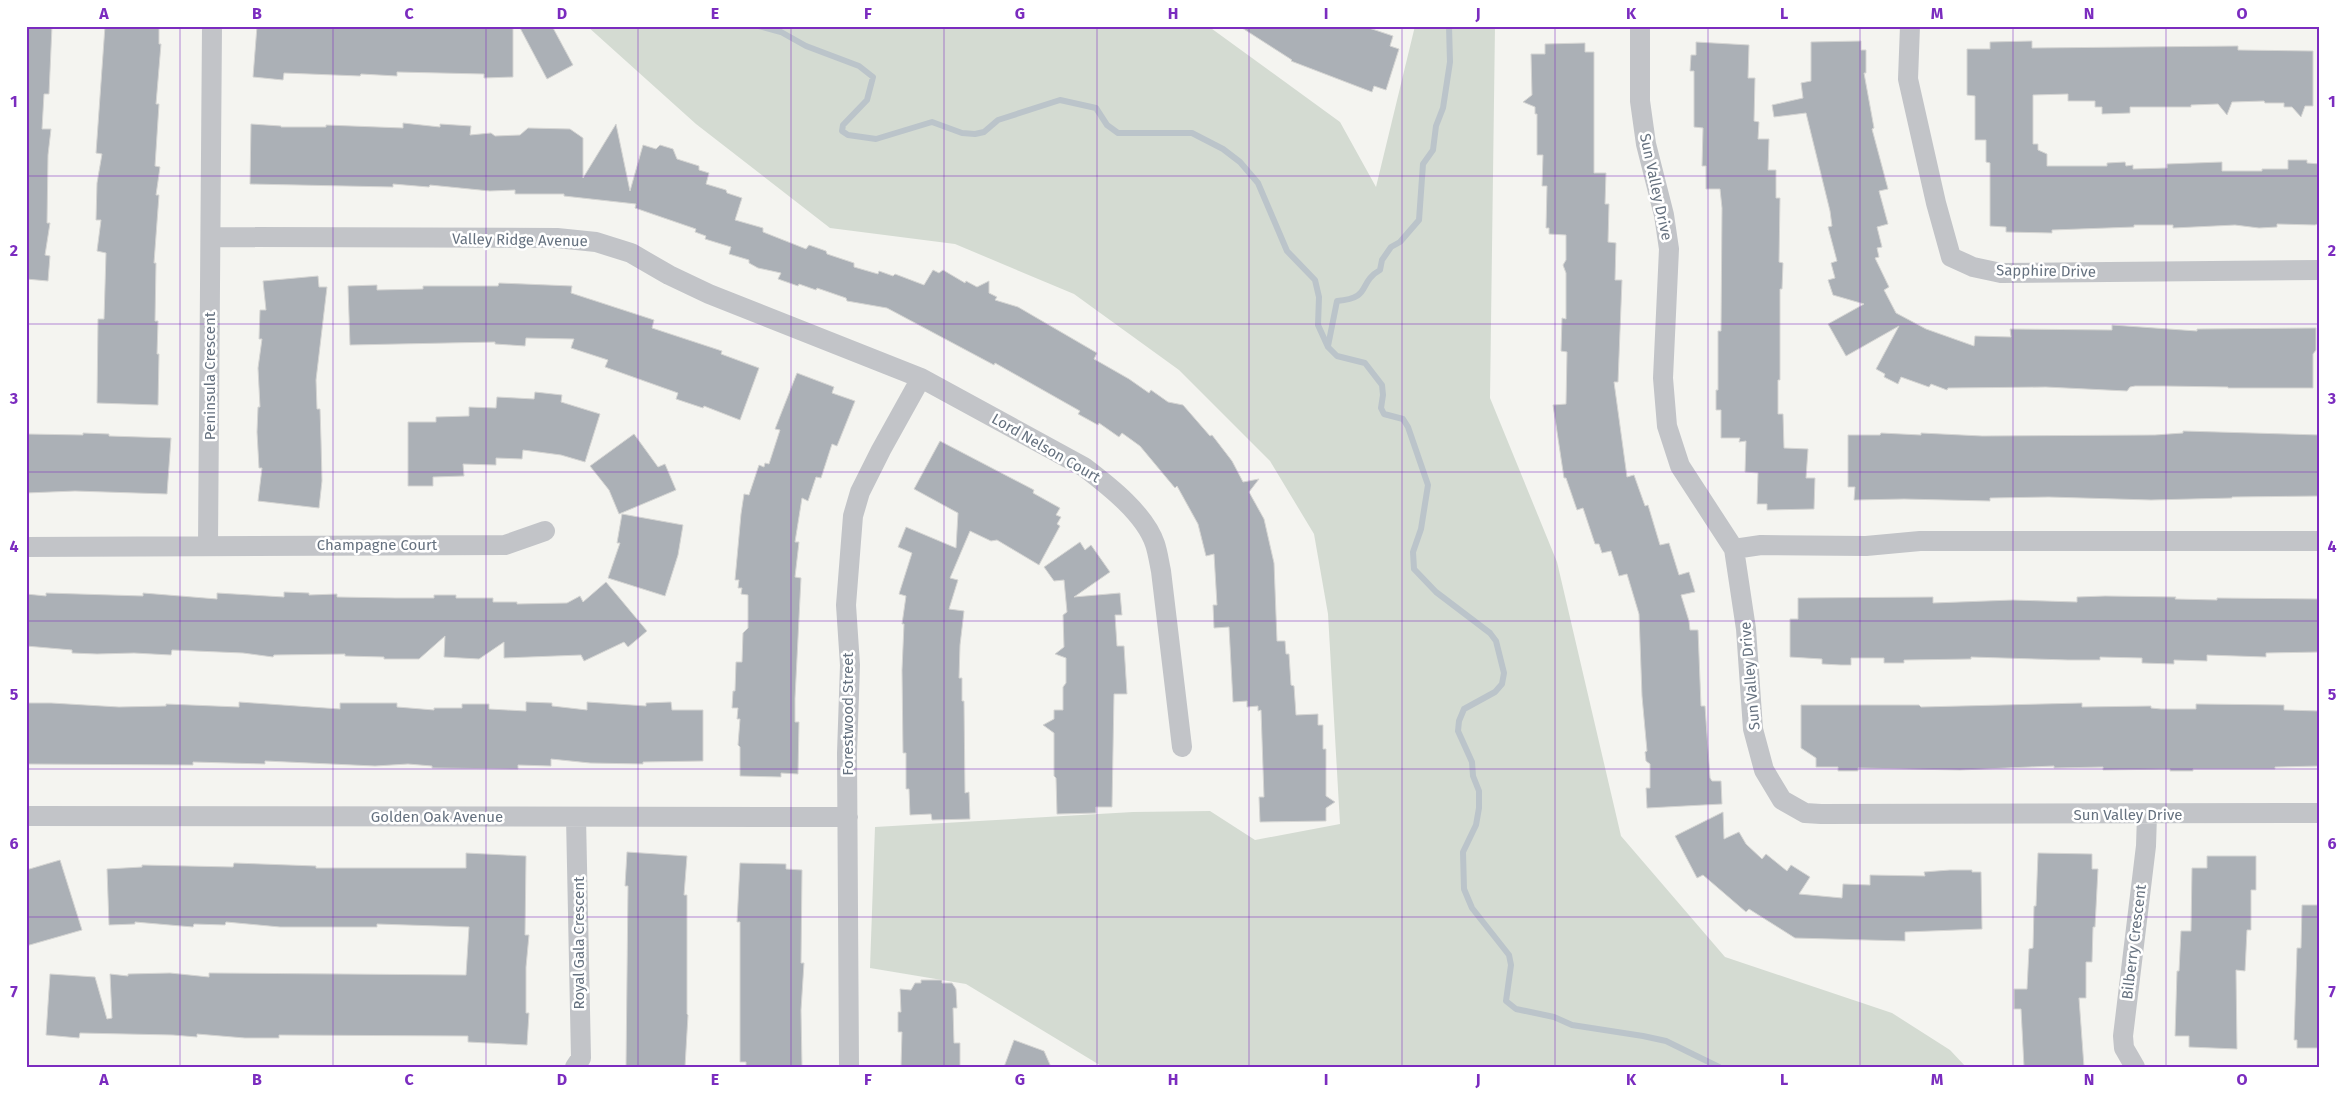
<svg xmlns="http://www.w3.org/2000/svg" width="2346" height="1093" viewBox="0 0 2346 1093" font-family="'Fira Sans',sans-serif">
<rect width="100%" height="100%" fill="#f4f4f0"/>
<path fill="#d4dbd2" d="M 587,26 L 1208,26 L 1340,122 L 1376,187 L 1415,26 L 1495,26 L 1490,398 L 1557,562 L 1621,836 L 1725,957 L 1892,1013 L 1950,1050 L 1966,1067 L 1103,1067 L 966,984 L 870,968 L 875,827 L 1133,812 L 1210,811 L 1255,840 L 1340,824 L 1328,614 L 1314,534 L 1270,461 L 1179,370 L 1074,294 L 955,244 L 830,228 L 696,124 Z"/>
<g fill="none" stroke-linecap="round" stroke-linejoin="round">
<path stroke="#bbc4ca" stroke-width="6" d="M 759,26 L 781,32 L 806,46 L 859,66 L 873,77 L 867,100 L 843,125 L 842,131 L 848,135 L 876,139 L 932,122 L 962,133 L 975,134 L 984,132 L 998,120 L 1060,100 L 1096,108 L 1107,125 L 1118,133 L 1192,133 L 1223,149 L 1240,162 L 1258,183 L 1287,251 L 1315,280 L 1319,297 L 1318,325 L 1328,347 L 1337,356 L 1365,363 L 1382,385 L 1383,395 L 1381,408 L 1384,414 L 1403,419 L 1408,427 L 1428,485 L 1421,529 L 1413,552 L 1414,569 L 1436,592 L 1490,633 L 1496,641 L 1504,673 L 1502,684 L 1495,692 L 1464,709 L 1459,721 L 1458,731 L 1472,762 L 1473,776 L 1479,791 L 1479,808 L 1476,825 L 1463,852 L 1464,889 L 1472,908 L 1509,955 L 1511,965 L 1506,1001 L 1516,1009 L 1554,1017 L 1572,1025 L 1643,1036 L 1666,1041 L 1719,1067
M 1328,346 L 1337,301 C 1373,298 1357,283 1380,270 L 1382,260 L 1391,247 L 1400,242 L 1419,220 L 1423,164 L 1433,150 L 1436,126 L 1443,108 L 1450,62 L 1449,26"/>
</g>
<path fill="#abb0b6" stroke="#d5d5d3" d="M 26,26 L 52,26 L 49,94 L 44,94 L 42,129 L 51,129 L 48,155 L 47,223 L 50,223 L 45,255 L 50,256 L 48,281 L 26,279 Z
M 105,26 L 159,26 L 159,44 L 161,44 L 156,104 L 159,104 L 155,166 L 160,167 L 156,195 L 159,195 L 154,263 L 156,263 L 155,321 L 158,321 L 157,354 L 159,354 L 158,405 L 97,403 L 98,319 L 104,319 L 106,253 L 97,251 L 101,220 L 96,220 L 97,183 L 102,154 L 96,153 Z
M 257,26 L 513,26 L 513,77 L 484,78 L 484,74 L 397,72 L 397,76 L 361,74 L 360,76 L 284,73 L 283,80 L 253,77 Z
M 519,26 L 552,26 L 573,65 L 547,79 Z
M 1239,26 L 1363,26 L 1393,36 L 1390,46 L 1399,49 L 1386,90 L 1374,86 L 1372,92 L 1291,61 L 1292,60 Z
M 1861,41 L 1861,50 L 1866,50 L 1866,73 L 1864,73 L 1874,128 L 1872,129 L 1888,189 L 1879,191 L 1888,224 L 1877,227 L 1882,247 L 1877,248 L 1879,257 L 1875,258 L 1889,287 L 1884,290 L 1896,313 L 1926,329 L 1974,346 L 1975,336 L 2011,337 L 2010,329 L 2112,330 L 2112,325 L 2197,331 L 2197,329 L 2316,328 L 2316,350 L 2313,354 L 2313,388 L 2228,388 L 2228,387 L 2164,386 L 2135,386 L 2130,387 L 2127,391 L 2046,387 L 1948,388 L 1947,390 L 1931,384 L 1929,387 L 1901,377 L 1898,384 L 1884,377 L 1885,374 L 1876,369 L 1899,326 L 1846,356 L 1828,324 L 1864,304 L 1833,295 L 1828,280 L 1835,278 L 1831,263 L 1837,261 L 1828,227 L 1832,226 L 1830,211 L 1806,113 L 1774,117 L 1772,105 L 1803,98 L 1801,83 L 1811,81 L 1811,42 Z
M 2032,41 L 2032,48 L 2238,46 L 2238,50 L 2313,51 L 2313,106 L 2305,106 L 2301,117 L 2292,107 L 2284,107 L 2284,103 L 2265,103 L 2264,101 L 2232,102 L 2227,115 L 2218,104 L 2191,105 L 2191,107 L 2130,107 L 2130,113 L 2102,114 L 2102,107 L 2095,107 L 2095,101 L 2068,101 L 2068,94 L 2033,95 L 2033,144 L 2038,144 L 2038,150 L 2047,154 L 2047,166 L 2107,166 L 2107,163 L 2125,162 L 2126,166 L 2133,165 L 2133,169 L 2167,168 L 2167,164 L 2222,162 L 2222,171 L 2262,171 L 2262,169 L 2288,169 L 2288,160 L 2307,160 L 2307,163 L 2320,164 L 2320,223 L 2315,225 L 2277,224 L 2277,227 L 2259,228 L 2235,225 L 2173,228 L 2173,225 L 2134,225 L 2134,227 L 2052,230 L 2052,233 L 2006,232 L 2006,227 L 1990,226 L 1990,163 L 1986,162 L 1986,140 L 1975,140 L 1975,96 L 1967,95 L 1967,49 L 1990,49 L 1990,42 Z
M 1696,42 L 1749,45 L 1748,78 L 1755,78 L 1754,121 L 1759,122 L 1758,139 L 1769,139 L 1768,170 L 1776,170 L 1776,198 L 1780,198 L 1779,262 L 1783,263 L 1782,289 L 1780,289 L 1780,380 L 1778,380 L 1778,414 L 1783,414 L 1784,448 L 1808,449 L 1806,478 L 1815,478 L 1814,509 L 1767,510 L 1767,504 L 1757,504 L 1758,473 L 1745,472 L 1746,441 L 1739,442 L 1740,438 L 1721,438 L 1721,410 L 1716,410 L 1716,390 L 1718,390 L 1718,331 L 1721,331 L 1722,208 L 1720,189 L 1706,189 L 1706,166 L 1702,166 L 1703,128 L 1694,127 L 1694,71 L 1690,71 L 1691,55 L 1696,55 Z
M 1585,43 L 1585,52 L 1594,52 L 1594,173 L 1606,173 L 1605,204 L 1609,204 L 1608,242 L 1616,243 L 1615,280 L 1622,280 L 1618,382 L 1614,382 L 1627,477 L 1634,475 L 1645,506 L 1648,505 L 1660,545 L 1669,543 L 1679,575 L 1689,572 L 1695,592 L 1681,595 L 1689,621 L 1690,630 L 1698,630 L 1701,706 L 1705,706 L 1710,778 L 1712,781 L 1721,781 L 1722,804 L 1647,808 L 1646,788 L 1650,788 L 1650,764 L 1646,761 L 1645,752 L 1647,751 L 1642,696 L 1639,614 L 1627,574 L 1619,576 L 1611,551 L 1602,553 L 1599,544 L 1595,544 L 1583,508 L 1577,510 L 1566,478 L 1564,478 L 1553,405 L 1566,404 L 1567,352 L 1561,351 L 1562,318 L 1566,319 L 1566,273 L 1563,265 L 1566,260 L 1566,235 L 1549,234 L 1549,228 L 1546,228 L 1547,186 L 1542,186 L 1543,155 L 1537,155 L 1537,114 L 1535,114 L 1535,107 L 1523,102 L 1532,95 L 1531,54 L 1545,54 L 1545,44 Z
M 403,123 L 440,127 L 440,124 L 471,126 L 470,135 L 491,133 L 495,136 L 520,135 L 528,128 L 570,129 L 583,138 L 583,178 L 616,124 L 630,191 L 643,145 L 656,149 L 660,145 L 673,149 L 677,159 L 699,166 L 699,170 L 709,173 L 706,184 L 726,190 L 727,193 L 742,198 L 735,220 L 763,228 L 763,232 L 806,249 L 809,245 L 826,251 L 827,254 L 854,263 L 854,267 L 878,274 L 879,271 L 893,276 L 895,274 L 924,285 L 933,270 L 939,273 L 943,270 L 965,283 L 966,281 L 977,287 L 989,281 L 989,293 L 997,297 L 995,300 L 1018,307 L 1097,353 L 1094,359 L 1129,379 L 1149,393 L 1151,390 L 1168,402 L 1183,405 L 1210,436 L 1212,435 L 1232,461 L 1243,482 L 1259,479 L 1249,492 L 1264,519 L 1274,563 L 1277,641 L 1285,641 L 1286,654 L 1289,654 L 1291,685 L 1294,686 L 1296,715 L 1318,714 L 1318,725 L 1323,725 L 1323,749 L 1326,749 L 1326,796 L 1335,802 L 1326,808 L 1326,821 L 1260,822 L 1259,797 L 1264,797 L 1261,710 L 1258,711 L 1258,706 L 1247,707 L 1247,701 L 1233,702 L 1229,627 L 1214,628 L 1213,605 L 1217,605 L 1214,554 L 1206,556 L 1198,524 L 1177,486 L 1175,488 L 1140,446 L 1122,433 L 1119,437 L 1099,423 L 1098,425 L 1078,414 L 1080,411 L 995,363 L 994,365 L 887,308 L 847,301 L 846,298 L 817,288 L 816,290 L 799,284 L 798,286 L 778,279 L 781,273 L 758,268 L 749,263 L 749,260 L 729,254 L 731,247 L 705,239 L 706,236 L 695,232 L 696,229 L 635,208 L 636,204 L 564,196 L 564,194 L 515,194 L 515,190 L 490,191 L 430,185 L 429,187 L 393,184 L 393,187 L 250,184 L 251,124 L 281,126 L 281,127 L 326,127 L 326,125 L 403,128 Z
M 318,276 L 319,287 L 327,287 L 316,380 L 317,409 L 320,409 L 321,440 L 322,481 L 319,508 L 258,501 L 262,468 L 259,468 L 257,432 L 258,407 L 260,407 L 258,368 L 262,339 L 259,339 L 260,310 L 266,310 L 263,281 Z
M 499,283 L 572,286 L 571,293 L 654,320 L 652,328 L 722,351 L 721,354 L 759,368 L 740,420 L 704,406 L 703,408 L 676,399 L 678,393 L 605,367 L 608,360 L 571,348 L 574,339 L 526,338 L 525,346 L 495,344 L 495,342 L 350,345 L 348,286 L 377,285 L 377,290 L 423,289 L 423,286 L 498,286 Z
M 797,373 L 834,387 L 832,393 L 855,401 L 837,446 L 832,444 L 821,478 L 816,477 L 808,501 L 802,498 L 795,542 L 799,542 L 795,577 L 801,578 L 795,698 L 795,722 L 799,722 L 798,774 L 781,773 L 781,777 L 740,776 L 740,747 L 738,745 L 740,719 L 737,719 L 738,708 L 732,708 L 733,691 L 735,691 L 736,662 L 742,662 L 743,633 L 748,628 L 748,595 L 741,594 L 742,588 L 738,588 L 739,580 L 735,580 L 741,514 L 744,494 L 749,495 L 759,465 L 764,467 L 765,463 L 769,464 L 780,430 L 775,429 Z
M 535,392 L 562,395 L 561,402 L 600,414 L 585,462 L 561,455 L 523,450 L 522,459 L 496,458 L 496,465 L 463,464 L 464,476 L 433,477 L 433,486 L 408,486 L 408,422 L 436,422 L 436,417 L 469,416 L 469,407 L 496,408 L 497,397 L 534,399 Z
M 2183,431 L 2320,435 L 2320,496 L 2232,497 L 2232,498 L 2151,500 L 2049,497 L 1990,498 L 1990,501 L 1904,499 L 1854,500 L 1855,487 L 1848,487 L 1848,435 L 1880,435 L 1881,433 L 1921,435 L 1921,433 L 1982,436 L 2155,435 L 2183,433 Z
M 83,433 L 109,434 L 109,436 L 171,438 L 167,494 L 75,491 L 26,493 L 26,434 L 83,435 Z
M 634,434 L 658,467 L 665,464 L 676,490 L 619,514 L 609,490 L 590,466 Z
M 940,441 L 1034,490 L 1033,493 L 1060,508 L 1056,515 L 1061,517 L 1057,524 L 1060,526 L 1039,565 L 997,540 L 991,541 L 970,531 L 950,578 L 958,580 L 949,609 L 964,611 L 960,645 L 959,678 L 962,678 L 962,701 L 964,701 L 965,793 L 969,792 L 970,819 L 932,820 L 931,814 L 910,815 L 909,789 L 906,789 L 906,753 L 903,753 L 902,670 L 904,624 L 902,624 L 906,596 L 899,594 L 912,553 L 898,547 L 906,527 L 956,548 L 958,513 L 914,489 Z
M 622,514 L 683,525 L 678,555 L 665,596 L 608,578 L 620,543 L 617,543 Z
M 1080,542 L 1085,550 L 1091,545 L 1110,572 L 1074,597 L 1120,593 L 1122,615 L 1115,615 L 1117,646 L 1124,646 L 1127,694 L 1114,694 L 1112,807 L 1096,807 L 1096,813 L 1057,814 L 1056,778 L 1054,776 L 1054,733 L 1043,725 L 1054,719 L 1054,710 L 1063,710 L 1063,687 L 1066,683 L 1066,658 L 1055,654 L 1064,647 L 1063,615 L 1067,612 L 1064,580 L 1054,581 L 1044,567 Z
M 606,582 L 647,631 L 628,647 L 624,642 L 584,661 L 581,655 L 504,658 L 504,642 L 479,659 L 444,657 L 445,636 L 419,659 L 384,659 L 384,657 L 345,656 L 345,654 L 274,655 L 273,657 L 243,653 L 172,650 L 171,655 L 134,653 L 97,654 L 72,653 L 72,650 L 26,646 L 26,594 L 46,596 L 46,593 L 143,596 L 143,593 L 217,599 L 217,593 L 284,597 L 284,592 L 309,593 L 309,595 L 337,594 L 337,597 L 395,598 L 434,598 L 434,595 L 456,595 L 456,598 L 493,598 L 493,602 L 517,602 L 517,604 L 567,603 L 580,596 L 583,602 Z
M 2105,596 L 2176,597 L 2175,599 L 2217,600 L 2217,598 L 2320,599 L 2320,652 L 2266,653 L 2266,657 L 2207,655 L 2207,661 L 2174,660 L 2174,664 L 2142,663 L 2142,658 L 2100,657 L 2100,660 L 2068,660 L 1971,657 L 1971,659 L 1904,660 L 1904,663 L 1884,663 L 1884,658 L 1851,658 L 1851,665 L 1841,665 L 1822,664 L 1822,659 L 1790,657 L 1790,619 L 1798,619 L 1798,598 L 1933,597 L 1933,603 L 2013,600 L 2077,602 L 2077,597 Z
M 239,702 L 340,709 L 340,703 L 397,703 L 397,707 L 434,710 L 434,708 L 462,708 L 462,704 L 489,704 L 489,709 L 526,711 L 526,702 L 552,703 L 552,706 L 587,710 L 587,702 L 646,706 L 646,703 L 671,702 L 672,710 L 703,710 L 703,761 L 643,762 L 643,764 L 590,763 L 551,759 L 551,766 L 518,765 L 518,769 L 432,768 L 432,766 L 408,764 L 375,766 L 265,761 L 265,764 L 193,762 L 193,765 L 28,764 L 26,703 L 51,703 L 119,707 L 166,706 L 166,704 L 239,707 Z
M 2082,703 L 2082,707 L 2151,706 L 2151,708 L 2161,709 L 2196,709 L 2196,704 L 2284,705 L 2284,710 L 2320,711 L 2320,766 L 2275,767 L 2275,769 L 2193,769 L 2193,771 L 2170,771 L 2170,769 L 2103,770 L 2103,767 L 2054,768 L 2054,766 L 1960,770 L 1858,768 L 1858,771 L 1838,771 L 1838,767 L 1816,767 L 1816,758 L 1801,748 L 1801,705 L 1919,705 L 1921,707 Z
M 1723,812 L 1724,839 L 1739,832 L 1746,844 L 1762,859 L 1766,854 L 1787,871 L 1791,865 L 1810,877 L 1799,894 L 1842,898 L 1843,884 L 1870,885 L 1870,875 L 1925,876 L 1924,872 L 1950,870 L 1972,870 L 1972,872 L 1981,872 L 1982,929 L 1905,932 L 1905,941 L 1795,938 L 1749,909 L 1746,912 L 1703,875 L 1697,878 L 1675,836 Z
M 627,852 L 687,856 L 684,895 L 687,895 L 687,1014 L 688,1015 L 685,1067 L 626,1067 L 628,886 L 625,886 Z
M 466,853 L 526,856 L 525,935 L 529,935 L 526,967 L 526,1013 L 529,1013 L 527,1045 L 468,1042 L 468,1036 L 279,1035 L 279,1038 L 245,1038 L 197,1034 L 197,1037 L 173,1035 L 80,1033 L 79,1038 L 46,1035 L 50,974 L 95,977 L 107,1019 L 112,1018 L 110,974 L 128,976 L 128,974 L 170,973 L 209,977 L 209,973 L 466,975 L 469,927 L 377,924 L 377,927 L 280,927 L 226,922 L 225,925 L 194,924 L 193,927 L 135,922 L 135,924 L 109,925 L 107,869 L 142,867 L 142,865 L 233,867 L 234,863 L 316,866 L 316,868 L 466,868 Z
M 2038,853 L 2092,854 L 2092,869 L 2098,869 L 2095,927 L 2093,927 L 2092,962 L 2086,962 L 2086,998 L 2079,998 L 2084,1067 L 2024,1067 L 2021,1009 L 2014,1009 L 2014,989 L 2027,989 L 2029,949 L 2033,948 L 2034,906 L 2036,906 Z
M 2207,856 L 2256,856 L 2256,890 L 2251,890 L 2251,930 L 2247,930 L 2245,971 L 2236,970 L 2237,1049 L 2189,1047 L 2189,1036 L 2175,1036 L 2177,971 L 2179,971 L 2181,931 L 2191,931 L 2192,868 L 2207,868 Z
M 60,860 L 82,930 L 26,946 L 26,870 Z
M 740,863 L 786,864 L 786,869 L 802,870 L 801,963 L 804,963 L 801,1010 L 802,1067 L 746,1067 L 746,1062 L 740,1062 L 740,922 L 737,922 Z
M 2302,905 L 2320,905 L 2320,1048 L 2297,1048 L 2297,1040 L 2294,1040 L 2297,948 L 2301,948 Z
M 921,980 L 942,980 L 942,983 L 952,983 L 956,989 L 957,1008 L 953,1008 L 954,1043 L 960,1043 L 960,1067 L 901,1067 L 902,1032 L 898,1032 L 898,1012 L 901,1012 L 900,989 L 911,990 L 915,983 L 921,983 Z
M 1014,1040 L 1044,1051 L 1051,1067 L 1004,1067 Z"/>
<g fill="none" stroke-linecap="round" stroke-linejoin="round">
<path stroke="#c2c4c8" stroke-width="20" d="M 1640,26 L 1640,101 L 1646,144 L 1664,215 L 1669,249 L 1663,378 L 1667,426 L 1680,466 L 1734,549 L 1746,629 L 1753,729 L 1764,770 L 1782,800 L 1805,813 L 1821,814 L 2320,813
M 1910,26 L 1908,79 L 1936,203 L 1951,257 L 1973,267 L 2001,273 L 2320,270
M 211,237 L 557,238 L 596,242 L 631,253 L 669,275 L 709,294 L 921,378 L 1084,467 C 1109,486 1145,514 1155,544 C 1158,553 1159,562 1161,571 L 1182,747
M 208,545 L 212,26
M 26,547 L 505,545 L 545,531
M 1734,549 L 1761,545 L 1866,546 L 1920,541 L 2320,541
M 26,816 L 848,817
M 575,1067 L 581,1058 L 576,817
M 849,1067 L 847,753 L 850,665 L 846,605 L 853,516 L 860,492 L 881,450 L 921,378
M 2135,1067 L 2124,1048 L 2123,1036 L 2146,846 L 2147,815"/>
</g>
<path fill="none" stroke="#7b2cbf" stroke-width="1" stroke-opacity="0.55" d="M 180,26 L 180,1067M 333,26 L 333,1067M 486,26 L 486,1067M 638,26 L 638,1067M 791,26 L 791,1067M 944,26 L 944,1067M 1097,26 L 1097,1067M 1249,26 L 1249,1067M 1402,26 L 1402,1067M 1555,26 L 1555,1067M 1708,26 L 1708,1067M 1860,26 L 1860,1067M 2013,26 L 2013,1067M 2166,26 L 2166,1067M 26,176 L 2320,176M 26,324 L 2320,324M 26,472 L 2320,472M 26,621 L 2320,621M 26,769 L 2320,769M 26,917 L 2320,917"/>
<g text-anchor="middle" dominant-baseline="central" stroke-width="5" stroke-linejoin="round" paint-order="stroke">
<g font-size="15" fill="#65717f" stroke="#fff">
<text transform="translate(1656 187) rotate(78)">Sun Valley Drive</text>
<text transform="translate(520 240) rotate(1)">Valley Ridge Avenue</text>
<text transform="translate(2046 271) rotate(1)">Sapphire Drive</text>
<text transform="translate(210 376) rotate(-90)">Peninsula Crescent</text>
<text transform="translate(1046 448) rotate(30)">Lord Nelson Court</text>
<text x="377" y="545">Champagne Court</text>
<text transform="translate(1750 676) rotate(-95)">Sun Valley Drive</text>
<text transform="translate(848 714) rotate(-90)">Forestwood Street</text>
<text x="2128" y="815">Sun Valley Drive</text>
<text x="437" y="817">Golden Oak Avenue</text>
<text transform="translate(2134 942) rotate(-83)">Bilberry Crescent</text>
<text transform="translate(579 943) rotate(-90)">Royal Gala Crescent</text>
</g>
</g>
<rect width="2346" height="1093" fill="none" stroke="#ffffff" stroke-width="55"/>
<rect x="28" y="28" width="2290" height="1038" fill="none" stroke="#7b2cbf" stroke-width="2"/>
<g font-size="16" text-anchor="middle" font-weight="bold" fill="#7b2cbf">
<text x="104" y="19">A</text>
<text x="257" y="19">B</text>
<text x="409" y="19">C</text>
<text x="562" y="19">D</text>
<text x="715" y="19">E</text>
<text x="868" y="19">F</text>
<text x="1020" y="19">G</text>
<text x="1173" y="19">H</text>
<text x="1326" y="19">I</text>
<text x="1478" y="19">J</text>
<text x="1631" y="19">K</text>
<text x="1784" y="19">L</text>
<text x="1937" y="19">M</text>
<text x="2089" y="19">N</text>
<text x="2242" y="19">O</text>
<text x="14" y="107">1</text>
<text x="2332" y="107">1</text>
<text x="14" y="256">2</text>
<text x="2332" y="256">2</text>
<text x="14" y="404">3</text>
<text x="2332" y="404">3</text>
<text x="14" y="552">4</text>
<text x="2332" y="552">4</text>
<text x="14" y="700">5</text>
<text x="2332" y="700">5</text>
<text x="14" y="849">6</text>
<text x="2332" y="849">6</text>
<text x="14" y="997">7</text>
<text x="2332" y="997">7</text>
<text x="104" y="1085">A</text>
<text x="257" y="1085">B</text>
<text x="409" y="1085">C</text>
<text x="562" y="1085">D</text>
<text x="715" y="1085">E</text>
<text x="868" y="1085">F</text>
<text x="1020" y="1085">G</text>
<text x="1173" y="1085">H</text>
<text x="1326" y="1085">I</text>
<text x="1478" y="1085">J</text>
<text x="1631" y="1085">K</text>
<text x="1784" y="1085">L</text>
<text x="1937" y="1085">M</text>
<text x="2089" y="1085">N</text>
<text x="2242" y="1085">O</text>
</g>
</svg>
